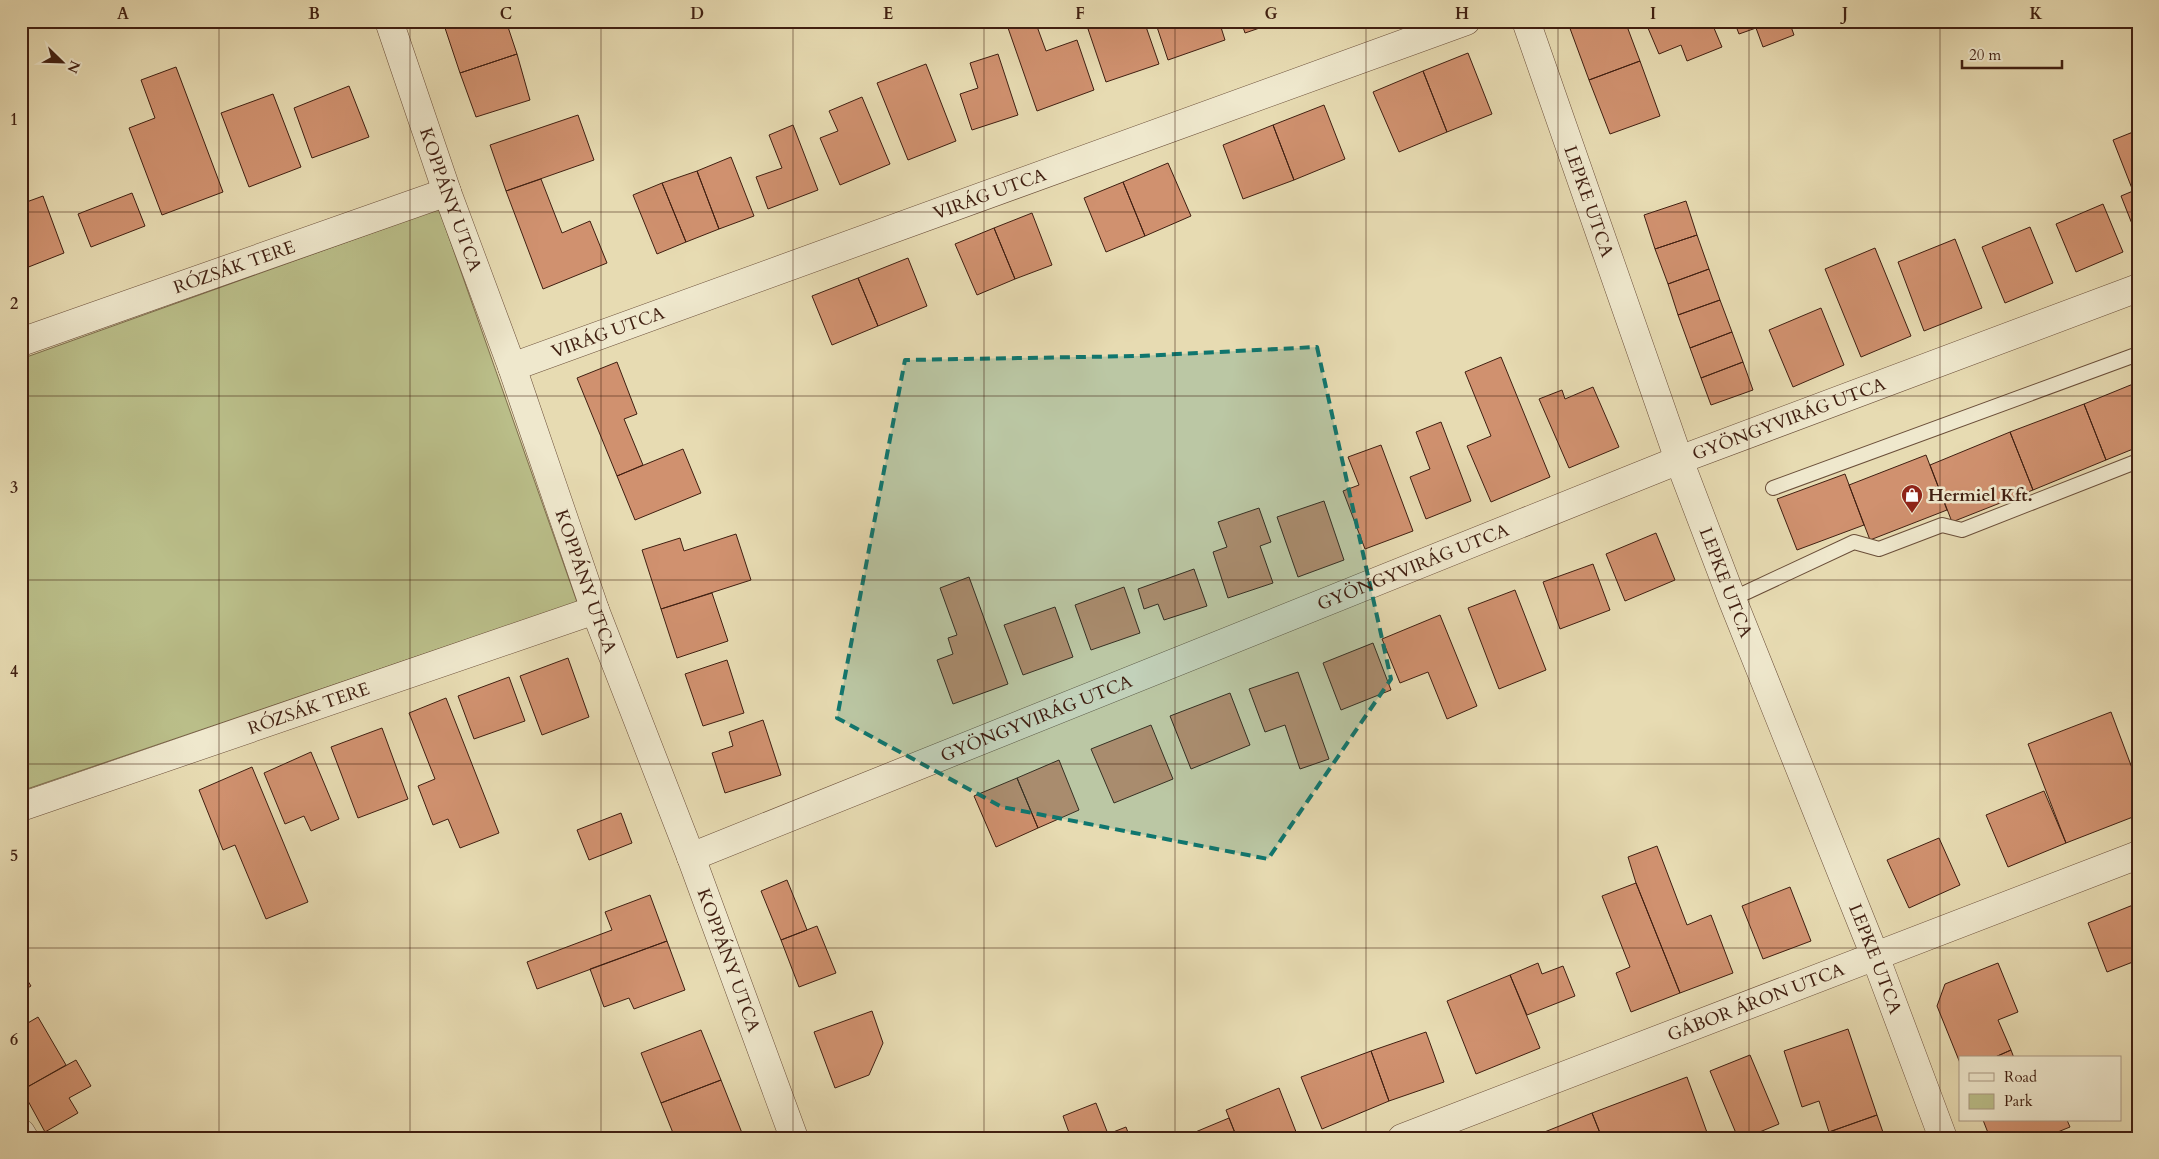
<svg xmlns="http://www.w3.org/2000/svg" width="2159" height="1159" viewBox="0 0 2159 1159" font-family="Cardo,serif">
<rect width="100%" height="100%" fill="#e7dbb2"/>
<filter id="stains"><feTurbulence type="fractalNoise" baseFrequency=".004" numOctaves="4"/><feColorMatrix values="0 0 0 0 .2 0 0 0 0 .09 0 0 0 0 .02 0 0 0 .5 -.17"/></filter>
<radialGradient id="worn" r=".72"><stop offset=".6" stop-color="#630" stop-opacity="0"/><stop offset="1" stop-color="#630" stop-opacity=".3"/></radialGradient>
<path fill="#babe89" stroke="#7d6e4d" d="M 439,209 L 577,602 L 21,791 L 21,359 Z"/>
<path fill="#d0916f" stroke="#401f11" d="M 446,21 L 506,21 L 517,54 L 460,73 L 443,22 Z
M 1019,21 L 1035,21 L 1046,51 L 1077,40 L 1094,90 L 1037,111 L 1007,25 Z
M 1104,21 L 1144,21 L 1159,64 L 1106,82 L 1088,29 Z
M 1155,21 L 1219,21 L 1225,40 L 1168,60 Z
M 1241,21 L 1280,21 L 1245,33 Z
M 1574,21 L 1625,21 L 1640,61 L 1589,80 L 1568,23 Z
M 1645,21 L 1711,21 L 1722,47 L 1687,61 L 1681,45 L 1659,54 Z
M 1734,21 L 1789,21 L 1794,35 L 1763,47 L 1756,28 L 1739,34 Z
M 1468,53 L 1492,114 L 1447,132 L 1423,71 Z
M 517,54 L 530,100 L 476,117 L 460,73 Z
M 998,54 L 1018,115 L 972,130 L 960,94 L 978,88 L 970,63 Z
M 1640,61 L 1660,116 L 1610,134 L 1589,80 Z
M 926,64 L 956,141 L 908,160 L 877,83 Z
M 176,67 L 223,192 L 162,215 L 129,128 L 155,118 L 141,80 Z
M 1423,71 L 1447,132 L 1399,152 L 1373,92 Z
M 349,86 L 369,137 L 312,158 L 294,108 Z
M 273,94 L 301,167 L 249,187 L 221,113 Z
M 862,97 L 890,164 L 840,185 L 820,138 L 838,131 L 829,111 Z
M 1324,105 L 1345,159 L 1294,180 L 1273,125 Z
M 578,115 L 594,160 L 506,191 L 490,145 Z
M 793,125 L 818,190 L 768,209 L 756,177 L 782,168 L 769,135 Z
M 1273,125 L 1294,180 L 1243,199 L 1223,145 Z
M 2138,130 L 2138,239 L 2121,196 L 2133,191 L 2113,140 Z
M 731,157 L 754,216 L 719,229 L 697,171 Z
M 1168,163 L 1191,216 L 1145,236 L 1123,182 Z
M 697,171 L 719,229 L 686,242 L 662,183 Z
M 541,179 L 562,233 L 590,221 L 607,263 L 543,289 L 506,191 Z
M 1123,182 L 1145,236 L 1106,252 L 1084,198 Z
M 662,183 L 686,242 L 657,254 L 633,195 Z
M 132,193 L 145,226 L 91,247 L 78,214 Z
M 43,196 L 64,253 L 21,270 L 21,204 Z
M 1686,201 L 1697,235 L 1655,249 L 1644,215 Z
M 2103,204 L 2123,252 L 2076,272 L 2056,224 Z
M 1032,213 L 1052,265 L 1015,279 L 994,228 Z
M 2030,227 L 2053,283 L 2005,303 L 1982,247 Z
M 994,228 L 1015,279 L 977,295 L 955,244 Z
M 1697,235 L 1709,269 L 1668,284 L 1655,249 Z
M 1955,239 L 1982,308 L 1924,331 L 1898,262 Z
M 1875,248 L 1911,336 L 1861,357 L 1825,269 Z
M 908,258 L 927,306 L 878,326 L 858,278 Z
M 1709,269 L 1720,300 L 1678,315 L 1668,284 Z
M 858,278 L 878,326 L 832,345 L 812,296 Z
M 1720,300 L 1732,332 L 1690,348 L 1678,315 Z
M 1821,308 L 1844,365 L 1793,387 L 1769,330 Z
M 1732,332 L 1743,362 L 1701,378 L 1690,348 Z
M 1501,357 L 1550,477 L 1491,502 L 1467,446 L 1491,436 L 1465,372 Z
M 617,362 L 637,414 L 624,419 L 643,465 L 617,476 L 577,378 Z
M 1743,362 L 1753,390 L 1711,405 L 1701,378 Z
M 2138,382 L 2138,447 L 2106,460 L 2084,404 Z
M 1593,387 L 1619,447 L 1569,468 L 1539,399 L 1562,390 L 1565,399 Z
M 2084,404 L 2106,460 L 2033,490 L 2010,432 Z
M 1441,422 L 1471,501 L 1426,519 L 1410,477 L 1430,469 L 1416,432 Z
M 2010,432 L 2033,490 L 1952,522 L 1930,465 Z
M 1381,445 L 1413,531 L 1365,549 L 1343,491 L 1359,485 L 1348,457 Z
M 683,449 L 701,493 L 635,520 L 617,476 Z
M 1926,455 L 1947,510 L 1870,540 L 1849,485 Z
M 1845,474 L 1864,525 L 1797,550 L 1777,499 Z
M 1324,501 L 1344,560 L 1298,577 L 1277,517 Z
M 1259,508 L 1271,542 L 1260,546 L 1273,583 L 1228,598 L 1213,552 L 1227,547 L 1218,522 Z
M 1656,533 L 1675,580 L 1625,601 L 1606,554 Z
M 736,534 L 751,580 L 661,609 L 642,550 L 680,538 L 684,551 Z
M 1593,564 L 1610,610 L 1560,629 L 1543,582 Z
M 1194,569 L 1207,606 L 1164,620 L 1158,604 L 1144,609 L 1138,589 Z
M 969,577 L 1008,684 L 953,704 L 937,660 L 953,654 L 948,638 L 957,635 L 940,588 Z
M 1124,587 L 1140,633 L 1091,650 L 1075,605 Z
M 1515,590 L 1546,670 L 1499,689 L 1468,608 Z
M 712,593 L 728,641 L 677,658 L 661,609 Z
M 1055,607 L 1073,657 L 1023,675 L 1004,625 Z
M 1440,615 L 1477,706 L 1447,719 L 1428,672 L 1400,683 L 1382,639 Z
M 1373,643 L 1391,690 L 1341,710 L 1323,663 Z
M 568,658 L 589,717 L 542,735 L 520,676 Z
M 727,660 L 744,713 L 703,726 L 685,674 Z
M 1298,672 L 1329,759 L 1300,769 L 1285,725 L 1265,732 L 1249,689 Z
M 509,677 L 525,721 L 474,739 L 458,696 Z
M 1230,693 L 1250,745 L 1191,769 L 1170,716 Z
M 446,698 L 499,833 L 460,848 L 448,819 L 433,825 L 418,786 L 435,779 L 409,713 Z
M 2111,712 L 2138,784 L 2138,815 L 2066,843 L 2028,744 Z
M 763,720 L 781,775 L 725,793 L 712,753 L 733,746 L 729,732 Z
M 1151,725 L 1173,779 L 1114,803 L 1091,749 Z
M 382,728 L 408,799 L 358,818 L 331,747 Z
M 311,752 L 339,819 L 311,831 L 304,816 L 285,824 L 264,773 Z
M 1059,760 L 1079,810 L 1038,828 L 1017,778 Z
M 252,767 L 308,902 L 266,919 L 235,845 L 223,850 L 199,790 Z
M 1017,778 L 1038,828 L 996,847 L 974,796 Z
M 2044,791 L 2066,843 L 2008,867 L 1986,815 Z
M 621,813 L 632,843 L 589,860 L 577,830 Z
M 1939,838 L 1960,885 L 1909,908 L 1887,860 Z
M 1657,846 L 1687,925 L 1711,915 L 1733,973 L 1680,993 L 1636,883 L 1628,857 Z
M 787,880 L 807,930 L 781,940 L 761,891 Z
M 1636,883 L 1680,993 L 1631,1012 L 1616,973 L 1630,967 L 1602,896 Z
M 1790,887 L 1811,941 L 1763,959 L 1742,906 Z
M 650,895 L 667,941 L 537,989 L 527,962 L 612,930 L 605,912 Z
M 2138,903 L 2138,960 L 2107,972 L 2088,923 Z
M 817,926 L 836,973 L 799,987 L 781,940 Z
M 667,941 L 685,990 L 634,1009 L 629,998 L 604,1007 L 590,969 Z
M 1538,963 L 1542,974 L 1563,966 L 1575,996 L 1527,1015 L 1510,975 Z
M 1998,963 L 2018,1012 L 1998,1020 L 2011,1050 L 1993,1058 L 1960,1058 L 1960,1063 L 1937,1006 L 1945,984 Z
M 21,970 L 31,986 L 21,992 Z
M 1510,975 L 1540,1048 L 1476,1074 L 1447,1001 Z
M 872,1011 L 883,1043 L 869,1075 L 835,1088 L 814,1032 Z
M 38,1017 L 66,1065 L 22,1090 L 21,1027 Z
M 1848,1029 L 1877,1115 L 1829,1132 L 1819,1101 L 1802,1107 L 1784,1051 Z
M 701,1030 L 721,1080 L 661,1103 L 641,1053 Z
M 1426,1032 L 1444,1082 L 1389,1101 L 1371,1051 Z
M 2011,1050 L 2014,1058 L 1993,1058 Z
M 1371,1051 L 1389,1101 L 1322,1129 L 1301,1077 Z
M 1750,1055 L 1779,1124 L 1745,1138 L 1738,1138 L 1710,1071 Z
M 76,1060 L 91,1086 L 69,1098 L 78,1113 L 45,1132 L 22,1090 Z
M 1687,1077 L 1709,1138 L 1602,1138 L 1592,1113 Z
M 721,1080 L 742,1133 L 731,1138 L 675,1138 L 661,1103 Z
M 1279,1088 L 1298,1137 L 1237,1138 L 1226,1110 Z
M 1096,1103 L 1108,1134 L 1126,1127 L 1130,1138 L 1071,1138 L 1063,1116 Z
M 1592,1113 L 1602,1138 L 1544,1138 L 1542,1133 Z
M 1877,1115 L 1885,1138 L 1830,1138 L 1829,1132 Z
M 1229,1118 L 1237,1138 L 1181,1138 Z
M 1983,1120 L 2067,1120 L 2070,1127 L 2043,1138 L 1990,1138 Z"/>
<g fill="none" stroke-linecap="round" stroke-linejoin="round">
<g stroke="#6a4e39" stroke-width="16">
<path id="service" d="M 1773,488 L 2138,354
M 1732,599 L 1854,542 L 1879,549 L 1942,525 L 1962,530 L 2138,461"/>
</g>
<g stroke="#6a4e39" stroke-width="29">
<g id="minor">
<path id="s1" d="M 389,21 L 447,192 L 512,367 L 595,610 L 691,857 L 794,1138"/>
<path id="s2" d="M 1526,21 L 1679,460 L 1732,599 L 1875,956 L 1943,1138"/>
<path id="s3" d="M 21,342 L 447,192"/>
<path id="s4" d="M 512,367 L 1466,21"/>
<path id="s5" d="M 21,807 L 595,610"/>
<path id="s6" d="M 691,857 L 1679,460 L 2138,288"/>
<path id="s7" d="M 1402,1138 L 2138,855"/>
</g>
</g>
<g stroke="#6a4e39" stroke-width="29">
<path id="tertiary" d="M 21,1133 L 24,1138"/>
</g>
<use href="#service" stroke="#efe8cd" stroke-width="14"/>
<use href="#minor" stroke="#efe8cd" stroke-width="28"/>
<use href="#tertiary" stroke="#efe8cd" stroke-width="28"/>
</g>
<path fill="#0f766e" fill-opacity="0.2" stroke="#0f766e" stroke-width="4" stroke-dasharray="10 6" stroke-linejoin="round" d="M 1317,347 L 1391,679 L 1268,859 L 1002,807 L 837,718 L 905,360 L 1139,356 Z"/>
<path fill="none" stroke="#401f11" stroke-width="1" stroke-opacity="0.55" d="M 219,21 L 219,1138M 410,21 L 410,1138M 601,21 L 601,1138M 793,21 L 793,1138M 984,21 L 984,1138M 1175,21 L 1175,1138M 1366,21 L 1366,1138M 1558,21 L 1558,1138M 1749,21 L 1749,1138M 1940,21 L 1940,1138M 21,212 L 2138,212M 21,396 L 2138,396M 21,580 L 2138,580M 21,764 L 2138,764M 21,948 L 2138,948"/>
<defs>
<g id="shop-pin" transform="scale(1.125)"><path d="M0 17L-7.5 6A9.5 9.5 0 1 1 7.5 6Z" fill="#8f2418" stroke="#efe8cd"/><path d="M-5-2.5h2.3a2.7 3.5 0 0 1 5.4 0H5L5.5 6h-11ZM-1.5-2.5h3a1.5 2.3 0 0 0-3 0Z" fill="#fff"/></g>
</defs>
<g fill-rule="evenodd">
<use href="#shop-pin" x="1912" y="495"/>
</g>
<g text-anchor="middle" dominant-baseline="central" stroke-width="5" stroke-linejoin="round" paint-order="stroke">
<g font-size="18" fill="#401f11" stroke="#efe8cd">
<text stroke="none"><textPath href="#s4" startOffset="508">VIRÁG UTCA</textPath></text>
<text stroke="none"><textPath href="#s1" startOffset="189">KOPPÁNY UTCA</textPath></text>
<text stroke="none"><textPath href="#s2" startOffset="191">LEPKE UTCA</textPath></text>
<text stroke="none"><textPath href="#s3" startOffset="226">RÓZSÁK TERE</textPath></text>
<text stroke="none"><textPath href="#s4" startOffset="102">VIRÁG UTCA</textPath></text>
<text stroke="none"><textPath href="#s6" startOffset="1182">GYÖNGYVIRÁG UTCA</textPath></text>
<text stroke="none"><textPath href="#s6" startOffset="778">GYÖNGYVIRÁG UTCA</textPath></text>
<text stroke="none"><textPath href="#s1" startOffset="594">KOPPÁNY UTCA</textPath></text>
<text stroke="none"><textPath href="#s2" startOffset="596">LEPKE UTCA</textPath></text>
<text stroke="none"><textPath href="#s5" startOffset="304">RÓZSÁK TERE</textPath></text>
<text stroke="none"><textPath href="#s6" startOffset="372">GYÖNGYVIRÁG UTCA</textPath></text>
<text stroke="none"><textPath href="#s2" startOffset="1001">LEPKE UTCA</textPath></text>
<text stroke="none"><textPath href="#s1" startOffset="999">KOPPÁNY UTCA</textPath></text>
<text stroke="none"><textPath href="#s7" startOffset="379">GÁBOR ÁRON UTCA</textPath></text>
</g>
<g font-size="18" font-weight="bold" fill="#401f11" stroke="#efe8cd" text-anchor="start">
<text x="1928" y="495">Hermiel Kft.</text>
</g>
</g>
<rect width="2159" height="1159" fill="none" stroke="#e7dbb2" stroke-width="55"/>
<rect x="1959" y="1056" width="162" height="65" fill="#efe8cd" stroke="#a99882"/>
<rect x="1969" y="1073" width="25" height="8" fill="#efe8cd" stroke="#a99882"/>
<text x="2004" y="1082" font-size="15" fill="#401f11">Road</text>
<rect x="1969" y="1094" width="25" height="15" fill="#babe89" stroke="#a99882"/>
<text x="2004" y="1106" font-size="15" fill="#401f11">Park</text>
<g transform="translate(62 62) rotate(113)" stroke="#efe8cd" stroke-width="4" paint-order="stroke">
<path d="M0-4L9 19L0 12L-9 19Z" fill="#401f11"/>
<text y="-8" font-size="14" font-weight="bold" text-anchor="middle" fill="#401f11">N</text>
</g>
<path d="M1962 60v8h100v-8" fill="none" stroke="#401f11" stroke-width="2.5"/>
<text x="1969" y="60" font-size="15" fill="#401f11" stroke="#efe8cd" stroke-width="4" paint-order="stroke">20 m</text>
<rect x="28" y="28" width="2104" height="1104" fill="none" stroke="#401f11" stroke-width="2"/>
<g font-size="16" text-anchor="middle" font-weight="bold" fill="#401f11">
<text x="123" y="19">A</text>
<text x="314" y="19">B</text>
<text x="506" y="19">C</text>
<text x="697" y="19">D</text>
<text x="888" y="19">E</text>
<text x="1080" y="19">F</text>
<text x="1271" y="19">G</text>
<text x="1462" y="19">H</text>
<text x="1653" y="19">I</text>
<text x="1845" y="19">J</text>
<text x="2036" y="19">K</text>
<text x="14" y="125">1</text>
<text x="14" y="309">2</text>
<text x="14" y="493">3</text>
<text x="14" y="677">4</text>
<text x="14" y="861">5</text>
<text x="14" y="1045">6</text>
</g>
<rect width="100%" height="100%" filter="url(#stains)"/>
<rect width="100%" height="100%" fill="url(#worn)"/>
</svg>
